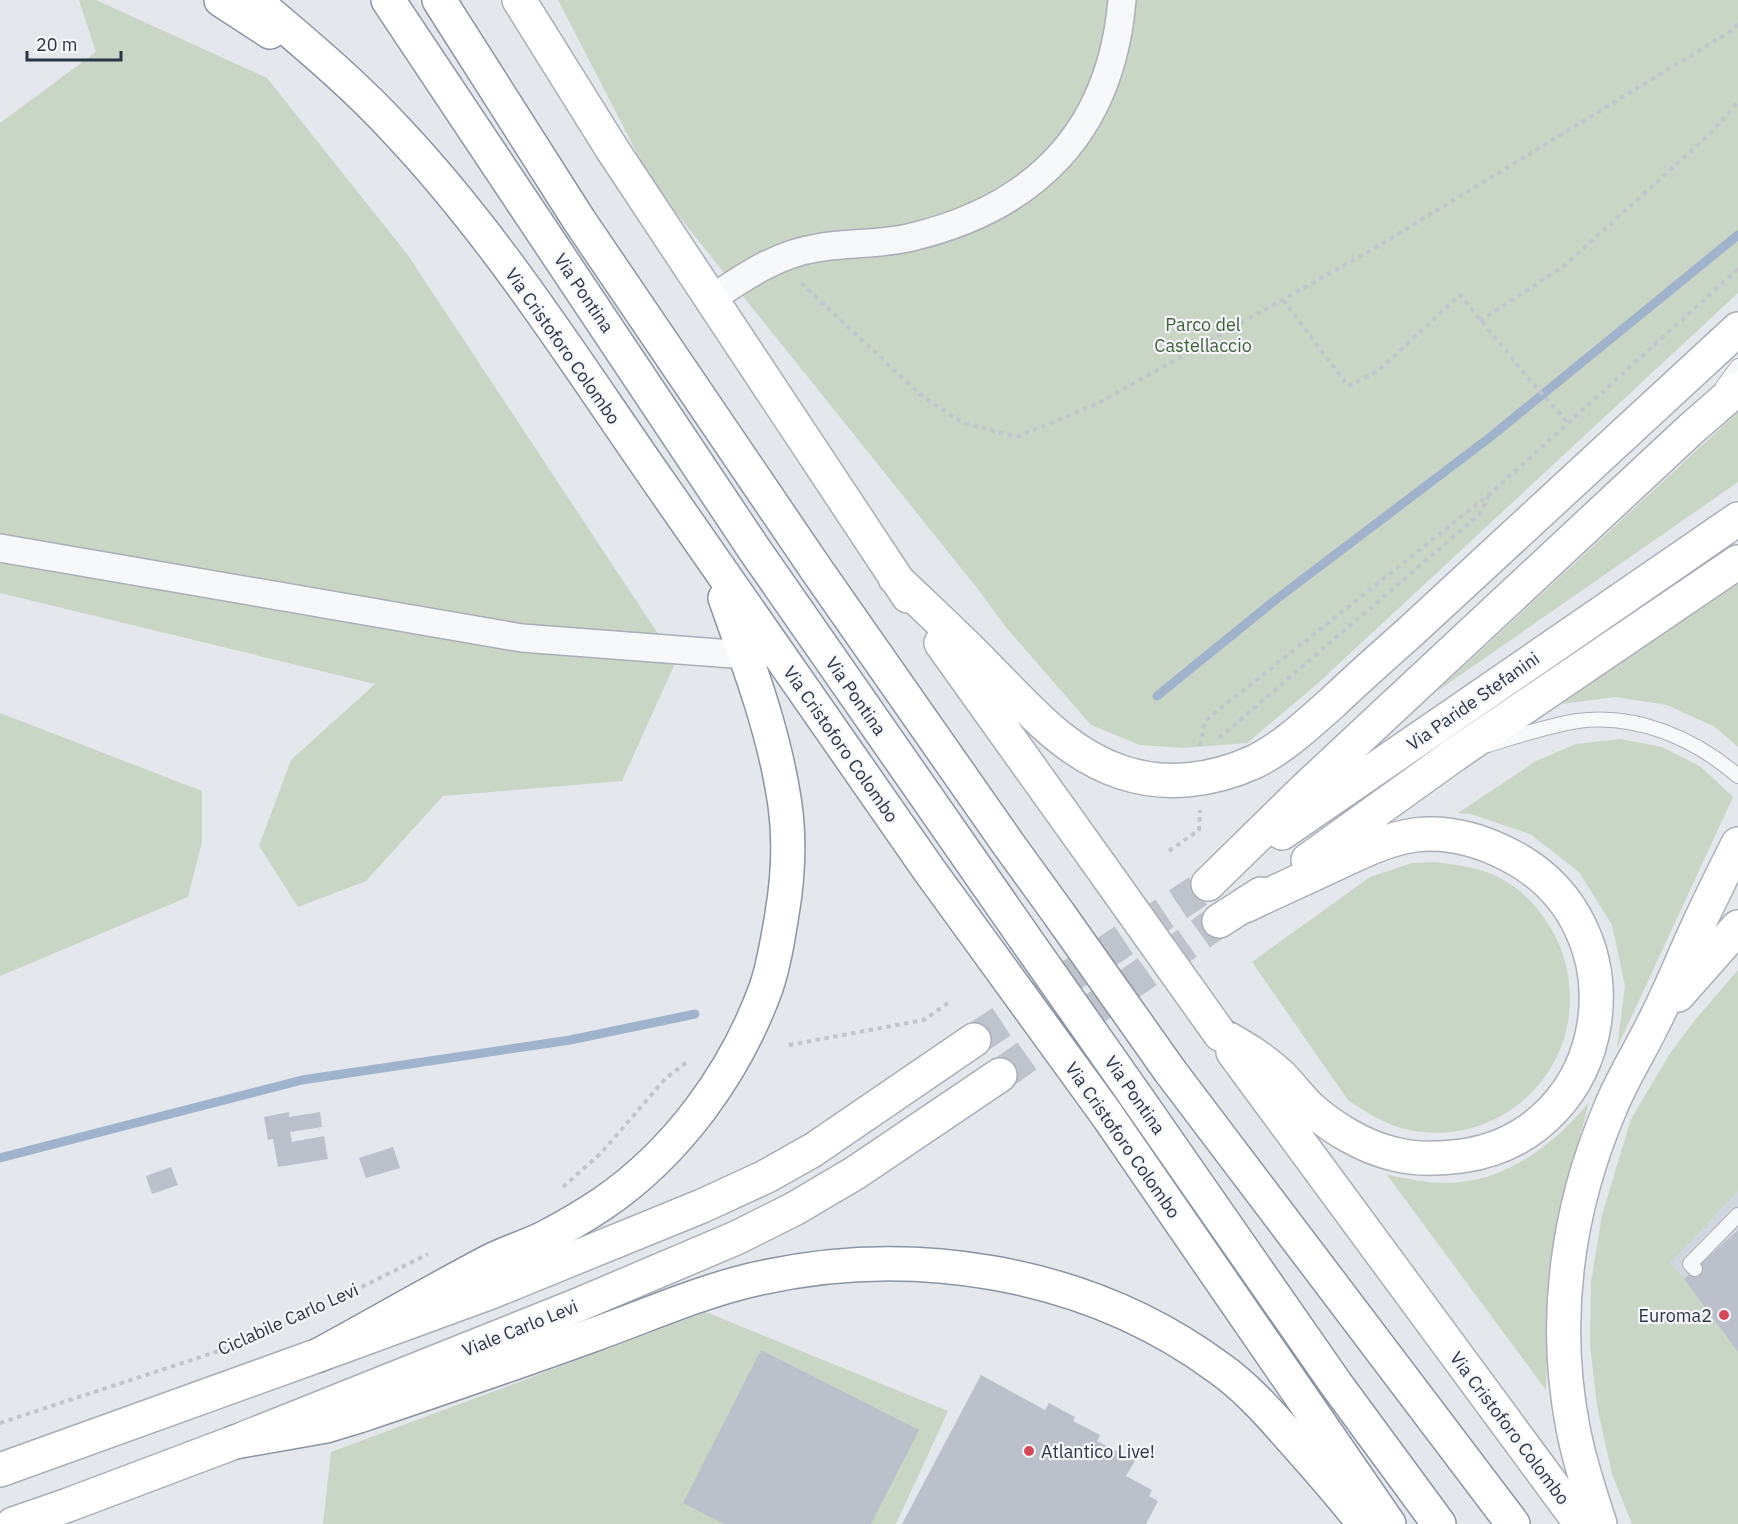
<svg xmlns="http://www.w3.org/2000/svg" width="1738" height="1524" viewBox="0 0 1738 1524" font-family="'IBM Plex Sans',sans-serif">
<rect width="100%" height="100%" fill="#e4e7ec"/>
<path fill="#d2d6de" d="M 1738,1191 L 1738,1354 L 1670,1263 Z"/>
<path fill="#c9d6c5" d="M 79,0 L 96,0 L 267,78 L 407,254 L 676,661 L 622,781 L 443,796 L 366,881 L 298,907 L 259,846 L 291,760 L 375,684 L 0,593 L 0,123 L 96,52 Z
M 558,0 L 1738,0 L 1738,293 L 1316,685 L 1247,743 L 1183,748 L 1140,745 L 1091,725 L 1005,626 L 977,588 L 653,184 Z
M 1738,412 L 1738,482 L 1436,692 Z
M 1738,579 L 1738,747 L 1715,727 L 1667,705 L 1615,697 L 1562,704 Z
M 0,713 L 202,791 L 202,842 L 188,897 L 0,976 Z
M 1620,739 L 1662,747 L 1701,767 L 1733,797 L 1617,1048 L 1625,986 L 1612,925 L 1579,872 L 1530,834 L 1471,814 L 1458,813 L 1536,761 L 1576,744 Z
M 1434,862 C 1457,865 1480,867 1500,878 C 1518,887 1533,902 1544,918 C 1566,948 1574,985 1568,1022 C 1555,1096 1483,1145 1409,1130 C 1386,1125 1367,1113 1348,1100 L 1252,962 L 1370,877 L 1412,863 Z
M 1738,970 L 1738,1191 L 1670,1263 L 1684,1279 L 1738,1352 L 1738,1524 L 1632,1524 L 1612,1474 L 1597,1406 L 1590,1346 L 1591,1282 L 1602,1215 L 1631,1119 L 1669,1055 L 1695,1020 Z
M 1589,1102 L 1560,1215 L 1549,1301 L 1546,1390 L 1387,1175 C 1406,1178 1426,1183 1446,1183 C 1503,1183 1555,1145 1589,1102 Z
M 706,1312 L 948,1411 L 896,1524 L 323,1524 L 331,1452 Z"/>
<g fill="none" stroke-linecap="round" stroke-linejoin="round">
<path stroke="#9fb4cc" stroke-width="9" d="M 1157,696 L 1274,601 L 1489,438 L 1738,235
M 0,1158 L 302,1080 L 570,1040 L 695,1014"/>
</g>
<path fill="#bbc0ca" d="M 289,1112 L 289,1117 L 320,1112 L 322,1127 L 290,1132 L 292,1142 L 324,1136 L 328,1159 L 278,1167 L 273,1139 L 268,1140 L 264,1117 Z
M 393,1147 L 400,1168 L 366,1178 L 359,1158 Z
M 171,1167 L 178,1185 L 152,1194 L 146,1176 Z
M 1738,1230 L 1738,1352 L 1684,1279 Z
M 761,1350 L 919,1430 L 871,1524 L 724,1524 L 683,1503 Z
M 981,1375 L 1045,1410 L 1049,1403 L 1075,1417 L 1073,1421 L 1100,1435 L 1097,1441 L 1135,1461 L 1126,1476 L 1152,1490 L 1149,1496 L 1158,1501 L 1146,1524 L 902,1524 Z"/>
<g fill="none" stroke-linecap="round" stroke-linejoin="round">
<path stroke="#bfc3cb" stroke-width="33" stroke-dasharray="33 16" stroke-linecap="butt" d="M 974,1040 L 1198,891
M 1000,1075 L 1219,921"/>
<g stroke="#a9aeb7" stroke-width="16">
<path id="lane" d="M 1723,386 L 1738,366
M 1488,745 C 1517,736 1547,726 1577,721 C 1636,713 1694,738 1738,776
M 1695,1269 L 1690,1264 L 1738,1215"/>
</g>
<g stroke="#a9aeb7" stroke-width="30">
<path id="street" d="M 711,299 C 744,277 777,254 817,248 C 849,242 881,245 912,237 C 1037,207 1111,130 1122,0
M 0,548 L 522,638 L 745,655"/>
</g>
<g stroke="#a9aeb7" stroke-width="36">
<path id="secondary" d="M 519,0 L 612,149 L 908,596
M 895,578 C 925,607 956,635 985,665 C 1026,706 1064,753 1121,772 C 1165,787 1212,781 1254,762 C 1283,748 1308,724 1332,703 C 1357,679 1383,656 1409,633 C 1519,532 1629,431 1738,329
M 941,643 L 1109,878
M 1282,833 L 1738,519
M 1308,860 L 1454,755 L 1738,562
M 1208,884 L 1304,790 L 1691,429 L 1738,388
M 1219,921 L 1261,894
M 1678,995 L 1738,927
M 1220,1034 C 1241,1046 1262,1058 1280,1075 C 1290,1085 1299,1097 1309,1107 C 1332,1128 1364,1147 1394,1154 C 1416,1160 1439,1159 1462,1156 C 1615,1134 1646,925 1509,855 C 1480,840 1448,831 1415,835 C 1386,839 1359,853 1333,865 C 1304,879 1274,892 1245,906
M 1233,1052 L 1581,1524
M 0,1470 L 319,1355 L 491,1292 L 702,1206 L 765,1177 L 813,1150 L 974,1040
M 13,1524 L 68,1505 L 235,1442 L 578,1305 L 736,1238 L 794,1209 L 855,1173 L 1000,1075
M 1600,1524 C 1590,1493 1579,1461 1573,1428 C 1552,1320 1567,1210 1610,1109 C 1622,1079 1639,1053 1653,1024 C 1672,988 1686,950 1704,913 C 1715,890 1726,867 1738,844"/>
</g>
<g stroke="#8b94a3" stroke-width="36">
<path id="highway" d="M 221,0 L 270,32
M 254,0 C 303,42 353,83 397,131 C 497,237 576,363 659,482 C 749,612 839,741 929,870 L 993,958
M 388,0 L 754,549 L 1024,937
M 439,0 L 579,220 L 816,569 L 1009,845 L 1059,914
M 1170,1071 L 1513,1524
M 1135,1095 L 1336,1384 L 1439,1524
M 1107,1115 L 1389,1524
M 319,1355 C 376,1324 433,1291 490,1261 C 508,1252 528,1246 546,1237 C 565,1227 584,1216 602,1204 C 677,1153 735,1073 766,988 C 774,964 778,939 782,914 C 788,878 790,841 785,805 C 775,734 749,665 725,598
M 235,1442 L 326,1426 L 359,1416 C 439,1389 519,1362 598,1333 C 648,1315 695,1294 747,1281 C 906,1242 1085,1269 1219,1368 C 1246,1387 1269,1413 1291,1438 C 1316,1466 1341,1494 1364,1524"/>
</g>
<path stroke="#c2c5cb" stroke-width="4" stroke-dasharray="4.5 4.5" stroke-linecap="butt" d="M 801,283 L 922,396 L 963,423 L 1017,437 L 1097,404 L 1380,245 L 1731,31 L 1738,24
M 1283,300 L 1348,386 L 1378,371 L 1460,295 L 1534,385 L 1568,423
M 1480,321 L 1564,266 L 1710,134 L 1738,102
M 1219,738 L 1480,514 L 1489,496
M 1200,746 L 1205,721 L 1491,493 L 1738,269
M 1169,851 L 1199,830 L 1200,810
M 789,1045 L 924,1020 L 948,1003
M 563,1187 L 602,1152 L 666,1078 L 688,1061
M 0,1423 L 240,1344 L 289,1323 L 428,1254"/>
<use href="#lane" stroke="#f7f8fa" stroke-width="14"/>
<use href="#street" stroke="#f7f8fa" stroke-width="27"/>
<use href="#secondary" stroke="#fff" stroke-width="33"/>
<use href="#highway" stroke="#fff" stroke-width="33"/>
<g stroke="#a9aeb7" stroke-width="36" stroke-linecap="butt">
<path id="secondary-bridge" d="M 1109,878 L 1220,1034"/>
</g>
<g stroke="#8b94a3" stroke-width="36" stroke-linecap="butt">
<path id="highway-bridge" d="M 1059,914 L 1170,1071
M 1024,937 L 1135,1095
M 993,958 L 1107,1115"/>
</g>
<use href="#secondary-bridge" stroke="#fff" stroke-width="33"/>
<use href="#highway-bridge" stroke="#fff" stroke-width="33"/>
</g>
<g fill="#d1495b" stroke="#f4f6f9" stroke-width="2">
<circle cx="1724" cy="1315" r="6"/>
<circle cx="1029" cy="1451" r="6"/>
</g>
<g text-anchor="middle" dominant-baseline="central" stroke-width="4.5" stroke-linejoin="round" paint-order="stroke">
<g font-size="18" fill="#2b3445" stroke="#f4f6f9">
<text transform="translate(584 293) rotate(56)">Via Pontina</text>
<text transform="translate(563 346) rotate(55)">Via Cristoforo Colombo</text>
<text transform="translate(856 696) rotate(55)">Via Pontina</text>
<text transform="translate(1473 701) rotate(-35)">Via Paride Stefanini</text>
<text transform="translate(841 744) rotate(55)">Via Cristoforo Colombo</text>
<text transform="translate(1135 1095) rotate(55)">Via Pontina</text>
<text transform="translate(1123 1140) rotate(55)">Via Cristoforo Colombo</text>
<text transform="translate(288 1319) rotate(-24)">Ciclabile Carlo Levi</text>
<text transform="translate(520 1328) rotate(-22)">Viale Carlo Levi</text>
<text transform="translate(1510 1428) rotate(53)">Via Cristoforo Colombo</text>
</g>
<g font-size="18" fill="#3f6138" stroke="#f4f6f9">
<text x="1203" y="324">Parco del<tspan x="1203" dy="21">Castellaccio</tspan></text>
</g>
<g font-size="18" fill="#2b3445" stroke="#f4f6f9" text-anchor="end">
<text x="1712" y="1315">Euroma2</text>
<text x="1041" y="1451" text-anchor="start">Atlantico Live!</text>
</g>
</g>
<path d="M27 51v9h94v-9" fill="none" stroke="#2b3445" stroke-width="3"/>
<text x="36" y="51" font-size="18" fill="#2b3445" stroke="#f4f6f9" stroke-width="4.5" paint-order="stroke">20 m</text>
</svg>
